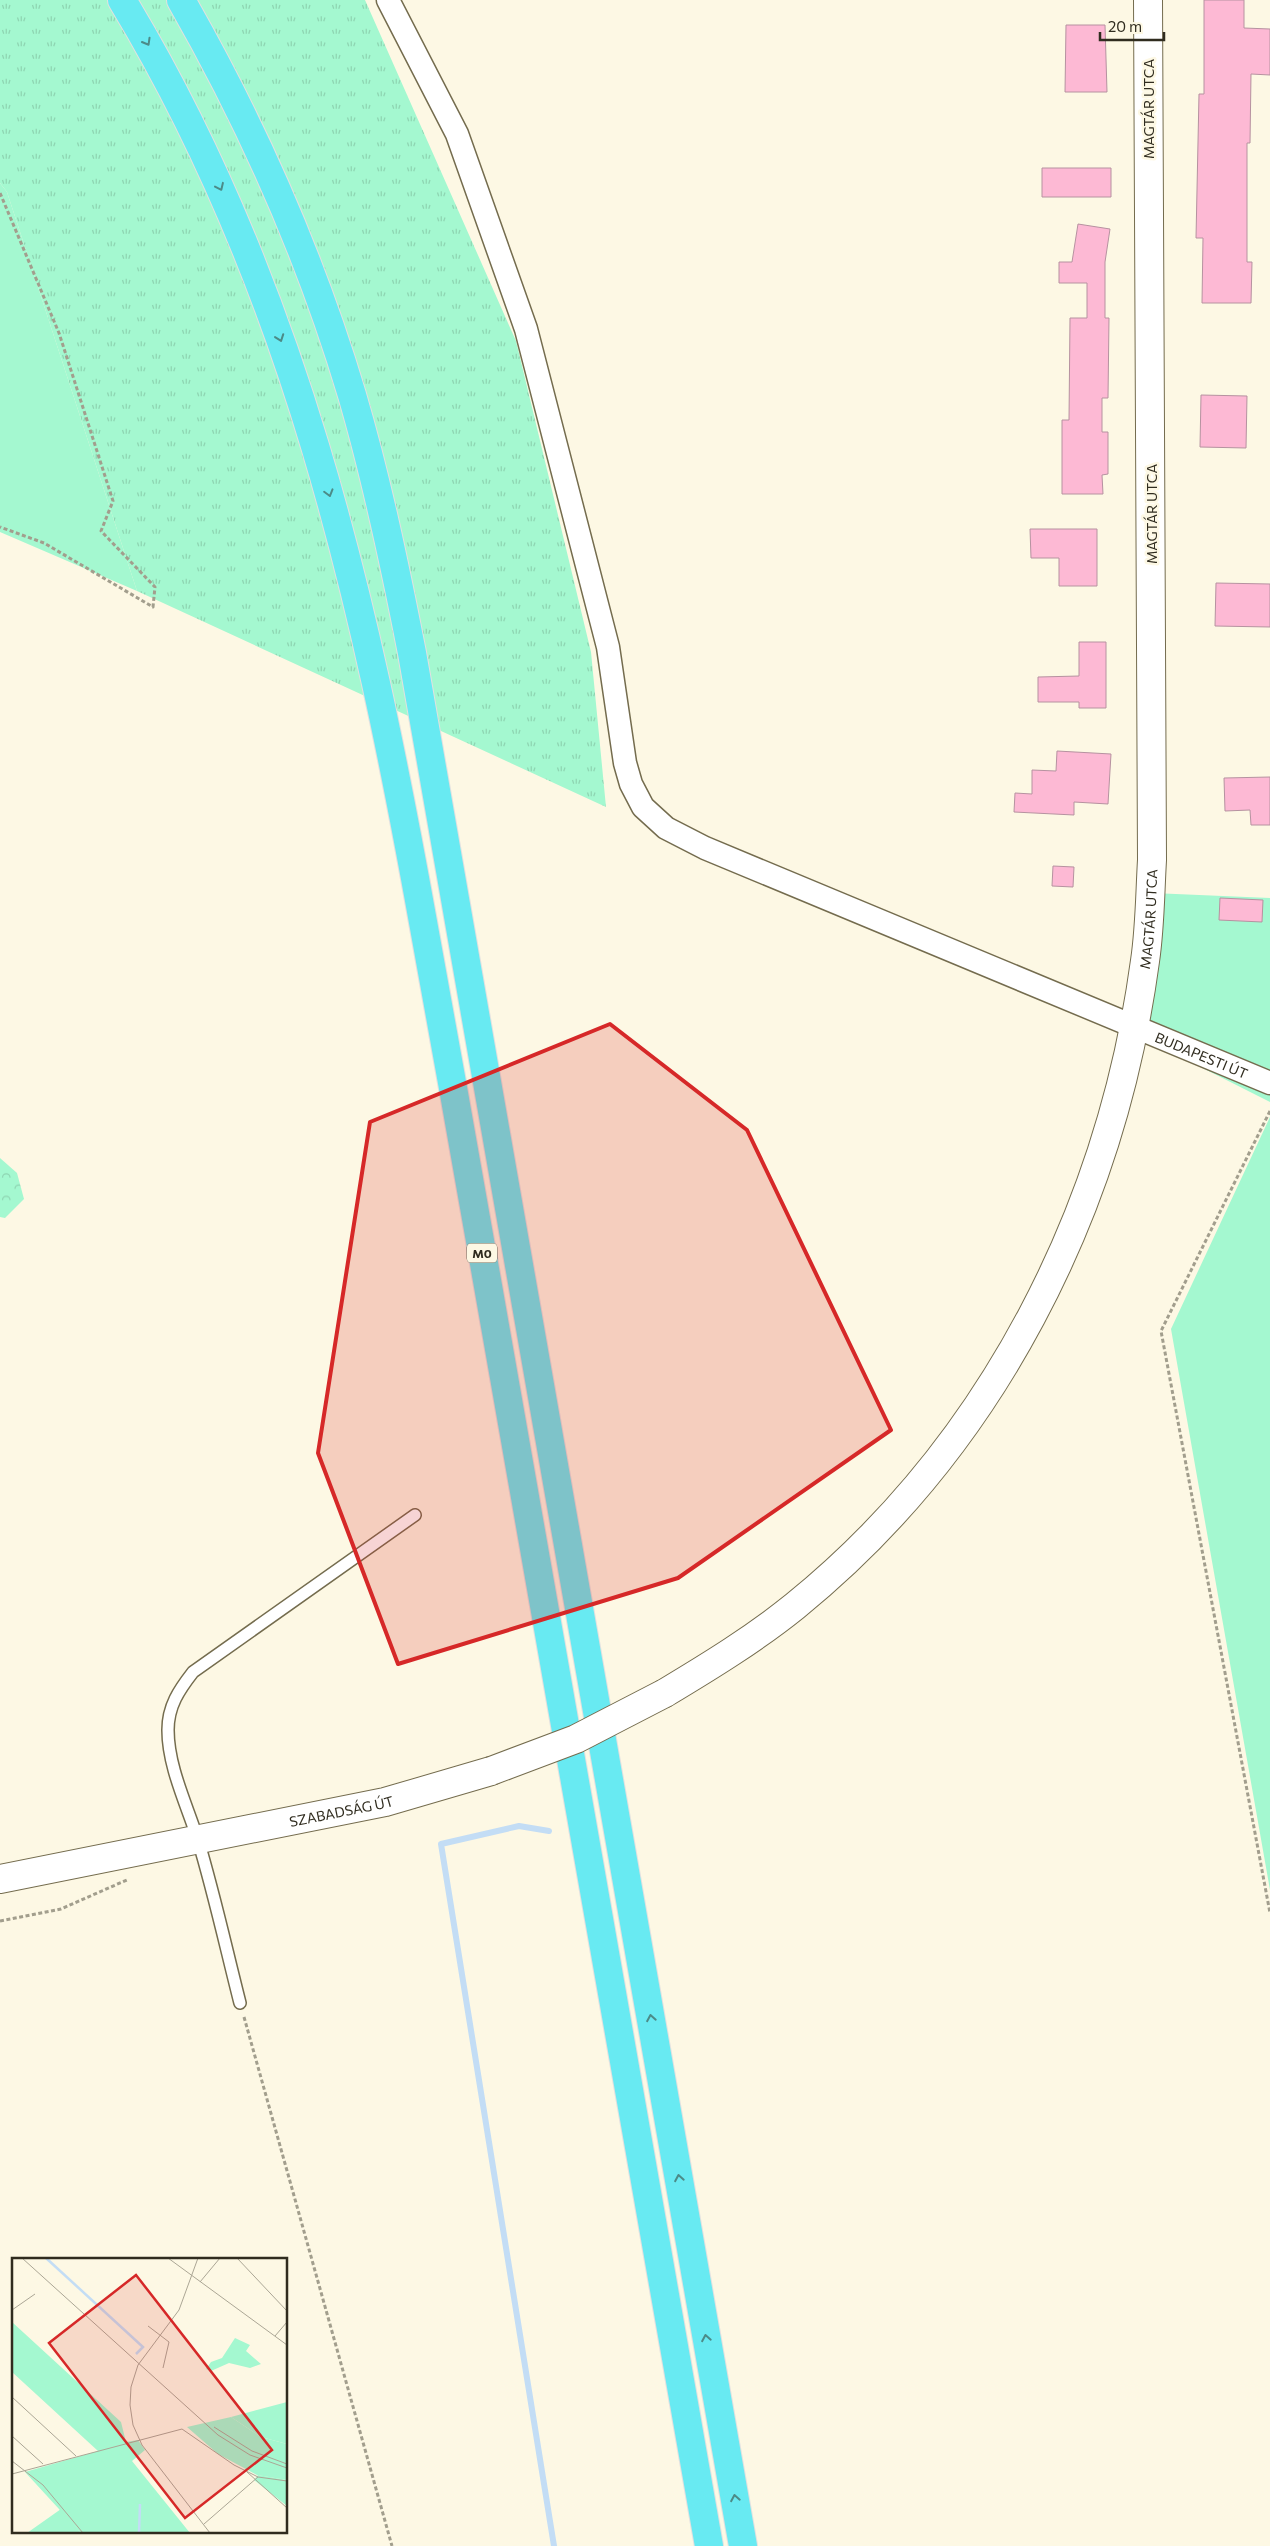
<svg xmlns="http://www.w3.org/2000/svg" width="1270" height="2546" viewBox="0 0 1270 2546" font-family="Commissioner,sans-serif">
<defs>
<pattern id="grass-tufts" width="24" height="20" patternUnits="userSpaceOnUse" patternTransform="scale(1.25)"><rect width="24" height="20" fill="#a4f8d0"/><path d="M3 7l-1-3M5 7V3M7 7l1-3M15 17l-1-3M17 17v-4M19 17l1-3" fill="none" stroke="#8ed5b2"/></pattern>
<pattern id="forest-crowns" width="20" height="18" patternUnits="userSpaceOnUse" patternTransform="scale(1.25)"><rect width="20" height="18" fill="#a4f8d0"/><path d="M2 6a3 3 0 1 1 6 0M12 15a3 3 0 1 1 6 0" fill="none" stroke="#8ed5b2"/></pattern>
</defs>
<rect width="100%" height="100%" fill="#fdf8e4"/>
<path fill="url(#grass-tufts)" d="M 0,0 L 365,0 L 516,341 L 591,652 L 606,807 L 137,591 L 7,192 L 0,183 Z"/>
<path fill="url(#forest-crowns)" d="M 0,1158 L 17,1173 L 24,1199 L 5,1218 L 0,1217 Z"/>
<path fill="#a4f8d0" d="M 0,183 L 7,192 L 137,591 L 0,532 Z
M 1152,893 L 1270,898 L 1270,1102 L 1147,1040 Z
M 1270,1117 L 1270,1890 L 1171,1329 Z"/>
<g fill="none" stroke-linecap="round" stroke-linejoin="round">
<path stroke="#c3ddf5" stroke-width="6" d="M 549,1831 L 519,1826 L 441,1844 L 554,2546"/>
</g>
<path fill="#fdb9d4" stroke="#b692a0" d="M 1204,0 L 1244,0 L 1244,28 L 1270,29 L 1270,75 L 1251,74 L 1250,143 L 1247,143 L 1247,262 L 1252,262 L 1251,303 L 1202,303 L 1203,238 L 1196,238 L 1199,94 L 1204,94 Z
M 1066,25 L 1105,25 L 1107,92 L 1065,92 Z
M 1042,168 L 1111,168 L 1111,197 L 1042,197 Z
M 1078,224 L 1110,229 L 1105,262 L 1105,318 L 1109,318 L 1108,398 L 1102,398 L 1102,432 L 1108,432 L 1108,474 L 1102,475 L 1103,494 L 1062,494 L 1062,420 L 1069,420 L 1070,318 L 1087,318 L 1087,283 L 1059,283 L 1059,262 L 1072,262 Z
M 1201,395 L 1247,396 L 1246,448 L 1200,447 Z
M 1030,529 L 1097,529 L 1097,586 L 1059,586 L 1059,558 L 1031,558 Z
M 1216,583 L 1270,584 L 1270,627 L 1215,626 Z
M 1079,642 L 1106,642 L 1106,708 L 1079,708 L 1079,702 L 1038,702 L 1038,677 L 1079,676 Z
M 1057,751 L 1111,754 L 1108,804 L 1074,802 L 1074,815 L 1014,812 L 1015,793 L 1032,794 L 1032,770 L 1056,771 Z
M 1270,777 L 1270,825 L 1251,825 L 1250,810 L 1225,811 L 1224,778 Z
M 1053,866 L 1074,867 L 1073,887 L 1052,886 Z
M 1220,898 L 1263,900 L 1262,922 L 1219,920 Z"/>
<g fill="none" stroke-linecap="round" stroke-linejoin="round">
<g stroke="#746c4e" stroke-width="14">
<path id="service" d="M 240,2003 C 226,1948 214,1893 198,1840 C 187,1805 168,1767 168,1730 C 168,1706 179,1690 193,1672 L 415,1515"/>
</g>
<g stroke="#746c4e" stroke-width="25">
<g id="minor">
<path id="s1" d="M 388,0 L 457,134 L 526,329 L 608,647 L 625,763 L 631,784 L 643,807 L 666,828 L 705,848 L 1270,1083"/>
</g>
</g>
<g stroke="#746c4e" stroke-width="30">
<g id="tertiary">
<path id="s2" d="M 665,1693 C 710,1666 754,1639 795,1606 C 992,1446 1111,1211 1145,961 C 1150,928 1150,894 1152,860 L 1148,0"/>
<path id="s3" d="M 0,1879 L 385,1802 L 491,1771"/>
</g>
</g>
<g stroke="#e2e1e0" stroke-width="30">
<path id="trunk" d="M 122,0 C 294,284 365,600 423,922 C 445,1043 467,1165 488,1286 C 562,1706 635,2126 709,2546
M 181,0 C 252,124 311,258 352,395 C 377,480 395,566 412,653 L 743,2546"/>
</g>
<path stroke="#a29e8d" stroke-width="3" stroke-dasharray="4 2.5" stroke-linecap="butt" d="M 0,193 L 59,333 L 113,501 L 101,531 L 155,587 L 153,607 L 44,543 L 0,527
M 1270,1111 L 1161,1331 L 1270,1913
M 0,1921 L 61,1909 L 129,1879
M 244,2017 L 392,2546"/>
<use href="#service" stroke="#fff" stroke-width="11"/>
<use href="#minor" stroke="#fff" stroke-width="22"/>
<use href="#tertiary" stroke="#fff" stroke-width="28"/>
<use href="#trunk" stroke="#68eaf2" stroke-width="28"/>
<g stroke="#746c4e" stroke-width="30" stroke-linecap="butt">
<path id="tertiary-bridge" d="M 491,1771 L 576,1739 L 665,1693"/>
</g>
<use href="#tertiary-bridge" stroke="#fff" stroke-width="28"/>
</g>
<defs><path id="oneway-chevron" d="M-2-3.5L2.5 0L-2 3.5" fill="none" stroke-width="1.6" stroke-linecap="round" stroke-linejoin="round" transform="scale(1.25)"/></defs>
<g stroke="#4c8b88">
<use href="#oneway-chevron" transform="translate(147 42) rotate(60)"/>
<use href="#oneway-chevron" transform="translate(220 187) rotate(65)"/>
<use href="#oneway-chevron" transform="translate(280 338) rotate(70)"/>
<use href="#oneway-chevron" transform="translate(329 493) rotate(74)"/>
<use href="#oneway-chevron" transform="translate(651 2018) rotate(-100)"/>
<use href="#oneway-chevron" transform="translate(679 2178) rotate(-100)"/>
<use href="#oneway-chevron" transform="translate(706 2338) rotate(-100)"/>
<use href="#oneway-chevron" transform="translate(735 2498) rotate(-100)"/>
</g>
<path fill="#d62828" fill-opacity="0.2" stroke="#d62828" stroke-width="4" stroke-linejoin="round" d="M 610,1024 L 747,1130 L 891,1430 L 678,1578 L 398,1664 L 318,1453 L 370,1122 Z"/>
<g text-anchor="middle" dominant-baseline="central" stroke-width="5" stroke-linejoin="round" paint-order="stroke">
<rect fill="#fdf8e4" stroke="#6e695a" stroke-width="1" x="467" y="1243.5" width="30" height="19" rx="4"/>
<g font-size="12" font-weight="bold" fill="#302c1f">
<text x="482" y="1253">M0</text>
</g>
<g font-size="14" fill="#302c1f" stroke="#fdf8e4">
<text transform="translate(1148 109) rotate(-90)">MAGTÁR UTCA</text>
<text transform="translate(1151 514) rotate(-90)">MAGTÁR UTCA</text>
<text stroke="none"><textPath href="#s2" startOffset="950">MAGTÁR UTCA</textPath></text>
<text stroke="none"><textPath href="#s1" startOffset="1464">BUDAPESTI ÚT</textPath></text>
<text stroke="none"><textPath href="#s3" startOffset="348">SZABADSÁG ÚT</textPath></text>
</g>
</g>
<g transform="translate(12 2258)">
<rect width="275" height="275" fill="#fdf8e4"/>
<path d="M 219,159 L 249,179 L 275,186 L 275,222 L 245,217 L 206,196 L 175,169 Z" fill="#a4f8d0"/>
<path d="M 223,80 L 238,87 L 234,93 L 249,106 L 238,110 L 217,105 L 199,113 L 194,111 L 199,104 L 210,100 ZM 49,251 L 69,275 L 15,275 Z" fill="#a4f8d0"/>
<path d="M 0,64 L 109,164 L 114,184 L 126,182 L 133,192 L 120,203 L 178,275 L 69,275 L 13,214 L 86,193 L 0,114 ZM 275,144 L 275,186 L 249,179 L 219,159 ZM 246,217 L 275,222 L 275,248 L 242,222 Z" fill="#a4f8d0"/>
<path fill="none" stroke="#c3ddf5" stroke-width="2.5" d="M 34,0 L 131,89 L 124,96M 127,275 L 128,246"/>
<path fill="none" stroke="#aba695" stroke-width="1" d="M 10,0 L 206,177 L 238,197 L 275,210M 156,0 L 275,87M 186,0 L 167,52 L 126,107 L 119,129 L 118,147 L 121,167 L 130,187 L 198,275M 225,0 L 275,53M 188,24 L 208,0M 0,52 L 23,36M 136,68 L 157,84 L 151,110M 263,78 L 275,64M 0,139 L 64,198M 202,169 L 240,193 L 275,206M 0,178 L 31,206M 0,203 L 31,227 L 71,275M 235,214 L 275,250M 0,216 L 170,171 L 222,207 L 246,219M 192,266 L 246,219 L 275,223"/>
<path fill="#d62828" fill-opacity="0.15" stroke="#d62828" stroke-width="2.5" d="M 124,17 L 260,192 L 173,260 L 37,85 Z"/>
<rect width="275" height="275" fill="none" stroke="#302c1f" stroke-width="2.5"/>
</g>
<path d="M1100 32v8h64v-8" fill="none" stroke="#302c1f" stroke-width="2.5"/>
<text x="1108" y="32" font-size="15" fill="#302c1f" stroke="#fdf8e4" stroke-width="4" paint-order="stroke">20 m</text>
</svg>
